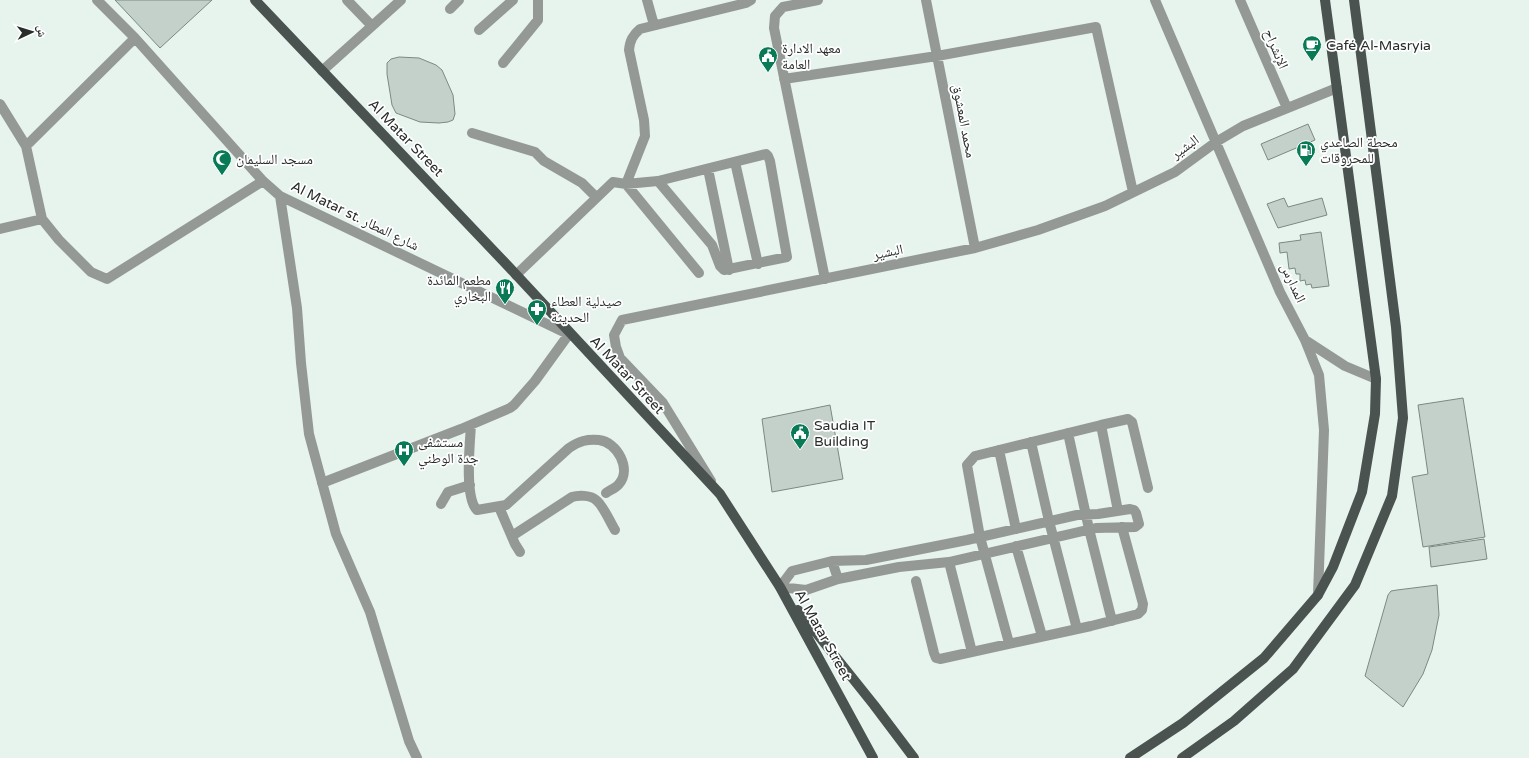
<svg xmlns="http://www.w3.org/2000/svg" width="1529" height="758" viewBox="0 0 1529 758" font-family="'Varela Round','Noto Naskh Arabic',sans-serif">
<rect width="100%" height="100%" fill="#e7f3ed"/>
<path fill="#c4d1ca" stroke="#7d8882" d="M 115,0 L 212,0 L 160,48 Z
M 399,57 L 419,58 L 436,65 L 442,70 L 453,95 L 455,114 L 453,120 L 448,122 L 439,123 L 420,122 L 396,113 L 392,105 L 387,74 L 387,63 L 391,59 Z
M 1308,124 L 1315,140 L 1268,160 L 1261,144 Z
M 1284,198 L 1288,207 L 1322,198 L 1327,215 L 1278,228 L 1267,204 Z
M 1321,232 L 1329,286 L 1312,288 L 1311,284 L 1306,285 L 1305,280 L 1300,281 L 1300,274 L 1296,274 L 1295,268 L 1289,269 L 1287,252 L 1280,253 L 1279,243 L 1301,240 L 1300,235 Z
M 1463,398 L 1485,537 L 1423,547 L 1412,477 L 1428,474 L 1418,405 Z
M 830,405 L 843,479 L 772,492 L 762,419 Z
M 1484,539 L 1487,559 L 1431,567 L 1429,547 Z
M 1437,585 L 1439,615 L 1432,650 L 1423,674 L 1403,707 L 1365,676 L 1388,595 L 1391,591 L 1397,590 Z"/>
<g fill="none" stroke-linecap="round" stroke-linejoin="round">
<path stroke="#949996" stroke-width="10" d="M 97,0 L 135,38 L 263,181 L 280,196 L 572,336
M 347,0 L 372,26
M 647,0 L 654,25
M 818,0 L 783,7 L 775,16 L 774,28 L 825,279
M 926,0 L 975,248
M 1155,0 L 1280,292 L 1305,340 L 1319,375 L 1324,430 L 1318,595
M 1240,0 L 1287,108
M 450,9 L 459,0
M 479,30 L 513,0
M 503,63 L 538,20 L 538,0
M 322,71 L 401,0
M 784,79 L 937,56 L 1096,27 L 1133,192
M 0,104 L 26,146 L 42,219
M 472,133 L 535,152 L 544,161 L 582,183 L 596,197
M 26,146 L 135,38
M 735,162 L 758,264
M 708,169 L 729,270
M 280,196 L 297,308 L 301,363 L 309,434 L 336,534 L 370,612 L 409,741 L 417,758
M 0,229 L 42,219 L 59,240 L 91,272 L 107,279 L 263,181
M 699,273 L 626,184 L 645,136 L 644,120 L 629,50 C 630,40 633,35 640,29 L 746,3 L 751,0
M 516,275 L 613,182 L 626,184 L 658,181 L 766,154 L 768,156 L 770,161 L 787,257 L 724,270 L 720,266 L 712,245 L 658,181
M 1305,340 L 1345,366 L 1376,379
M 471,425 C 470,442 464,498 477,510 L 506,505 L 569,448 C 579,441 587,439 599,440 C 617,442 632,469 619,484 C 616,488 610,490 606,493
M 1068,433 L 1089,529 L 1112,621
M 1031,442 L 1049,521 L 1077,629
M 999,450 L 1016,529
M 711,481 L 663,403 L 620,358 L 616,347 L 614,335 L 622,320 L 975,248 L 1038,230 L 1105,206 L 1175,172 L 1216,142 L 1243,126 L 1337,88
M 322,483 L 461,429 L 510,408 L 514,405 L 535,381 L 569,334
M 441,504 L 448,492 L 470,485
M 499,507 L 515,544 L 520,552
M 1130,509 L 1134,510 L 1136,513 L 1139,524 L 1135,527 L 1096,528 L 949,562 L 899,567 L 838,579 L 806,590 L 780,587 L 792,571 L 832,561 L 866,560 L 967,540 L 1077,515 L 1098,514 Z
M 1118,511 L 1101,425 L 1128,419 L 1132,422 L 1148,488
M 512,536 L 572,497 C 578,495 591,495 596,500 C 603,505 610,522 615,530
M 1016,546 L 1042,636
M 832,561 L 838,579
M 949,562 L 972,652
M 916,581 L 934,653 L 936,658 L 940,659 L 1091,626 L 1138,614 L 1142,610 L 1143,604 L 1122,527
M 1009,643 L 980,537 L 967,465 L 975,456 L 1101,425"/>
<path stroke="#4a534f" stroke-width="10" d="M 255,0 L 508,266 L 720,494 L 780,587 L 873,758
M 798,610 L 874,705 L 914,758
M 1130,758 L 1183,723 L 1264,658 L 1318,595 L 1333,567 L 1362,492 L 1375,414 L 1376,379 L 1325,0
M 1182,758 L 1234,721 L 1293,669 L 1355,585 L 1392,496 L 1403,418 L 1396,327 L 1354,0"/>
</g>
<defs>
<g id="cafe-pin" transform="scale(1)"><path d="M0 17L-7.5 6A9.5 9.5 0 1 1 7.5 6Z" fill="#087a56" stroke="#fff"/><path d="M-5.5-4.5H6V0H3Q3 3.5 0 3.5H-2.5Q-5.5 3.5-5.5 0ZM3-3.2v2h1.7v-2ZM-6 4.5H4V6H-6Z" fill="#fff"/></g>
<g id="civic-pin" transform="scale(1)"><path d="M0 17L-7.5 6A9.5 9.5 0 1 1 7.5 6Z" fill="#087a56" stroke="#fff"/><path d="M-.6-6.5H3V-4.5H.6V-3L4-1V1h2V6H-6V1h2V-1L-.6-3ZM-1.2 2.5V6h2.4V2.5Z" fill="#fff"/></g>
<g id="fuel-pin" transform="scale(1)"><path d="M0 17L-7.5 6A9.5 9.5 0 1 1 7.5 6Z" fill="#087a56" stroke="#fff"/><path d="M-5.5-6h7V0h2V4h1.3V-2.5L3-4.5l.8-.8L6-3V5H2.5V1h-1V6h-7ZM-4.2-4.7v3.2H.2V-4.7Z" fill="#fff"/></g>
<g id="mosque-pin" transform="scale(1)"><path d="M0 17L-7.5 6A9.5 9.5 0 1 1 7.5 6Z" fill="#087a56" stroke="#fff"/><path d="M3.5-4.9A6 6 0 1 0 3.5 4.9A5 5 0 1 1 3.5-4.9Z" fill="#fff"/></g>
<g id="restaurant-pin" transform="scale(1)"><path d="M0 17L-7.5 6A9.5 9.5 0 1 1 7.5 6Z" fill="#087a56" stroke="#fff"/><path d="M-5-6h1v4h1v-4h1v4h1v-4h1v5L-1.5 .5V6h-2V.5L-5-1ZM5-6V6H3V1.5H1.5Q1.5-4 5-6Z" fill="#fff"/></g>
<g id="pharmacy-pin" transform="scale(1)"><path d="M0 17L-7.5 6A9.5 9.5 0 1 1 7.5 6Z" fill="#087a56" stroke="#fff"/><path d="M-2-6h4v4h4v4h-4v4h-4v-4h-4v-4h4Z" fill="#fff"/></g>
<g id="hospital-pin" transform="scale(1)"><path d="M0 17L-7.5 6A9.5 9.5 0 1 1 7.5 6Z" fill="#087a56" stroke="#fff"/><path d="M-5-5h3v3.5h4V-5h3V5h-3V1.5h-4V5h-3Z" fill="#fff"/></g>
</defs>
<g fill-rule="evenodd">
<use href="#cafe-pin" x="1312" y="45"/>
<use href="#civic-pin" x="768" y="56"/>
<use href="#fuel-pin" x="1306" y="150"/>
<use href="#mosque-pin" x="222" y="159"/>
<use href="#restaurant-pin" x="505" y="288"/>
<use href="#pharmacy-pin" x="537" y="309"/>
<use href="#civic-pin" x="800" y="433"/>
<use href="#hospital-pin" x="404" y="450"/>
</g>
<g text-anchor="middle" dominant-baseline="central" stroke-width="3.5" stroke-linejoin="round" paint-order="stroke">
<g font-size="14" fill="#282d2a" stroke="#fff" text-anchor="start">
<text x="1326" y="45">Café Al-Masryia</text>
<text x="782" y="48">معهد الادارة<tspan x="782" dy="16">العامة</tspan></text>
<text x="1320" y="142">محطة الصاعدي<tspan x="1320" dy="16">للمحروقات</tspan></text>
<text x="236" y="159">مسجد السليمان</text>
<text x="491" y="280" text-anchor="end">مطعم المائدة<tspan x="491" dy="16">البخاري</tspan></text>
<text x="551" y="301">صيدلية العطاء<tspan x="551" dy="16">الحديثة</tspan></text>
<text x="814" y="425">Saudia IT<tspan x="814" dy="16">Building</tspan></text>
<text x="418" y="442">مستشفى<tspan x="418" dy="16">جدة الوطني</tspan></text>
</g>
<g font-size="14" fill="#282d2a" stroke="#fff">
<text transform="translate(1276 49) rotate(67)">الإنشراح</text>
<text transform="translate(964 121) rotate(79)">محمد المعشوق</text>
<text transform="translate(406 138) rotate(46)">Al Matar Street</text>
<text transform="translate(1185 147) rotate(-36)">البشير</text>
<text transform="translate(355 216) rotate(26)">Al Matar st. شارع المطار</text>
<text transform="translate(888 252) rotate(-12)">البشير</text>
<text transform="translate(1293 283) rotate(65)">المدارس</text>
<text transform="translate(627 375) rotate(47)">Al Matar Street</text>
<text transform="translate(823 635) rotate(61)">Al Matar Street</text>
</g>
</g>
<g transform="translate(32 32) rotate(86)" stroke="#ffffff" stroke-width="3" paint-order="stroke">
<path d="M0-3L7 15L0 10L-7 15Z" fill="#282d2a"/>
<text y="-6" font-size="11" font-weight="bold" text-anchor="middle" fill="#282d2a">ش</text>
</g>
</svg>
